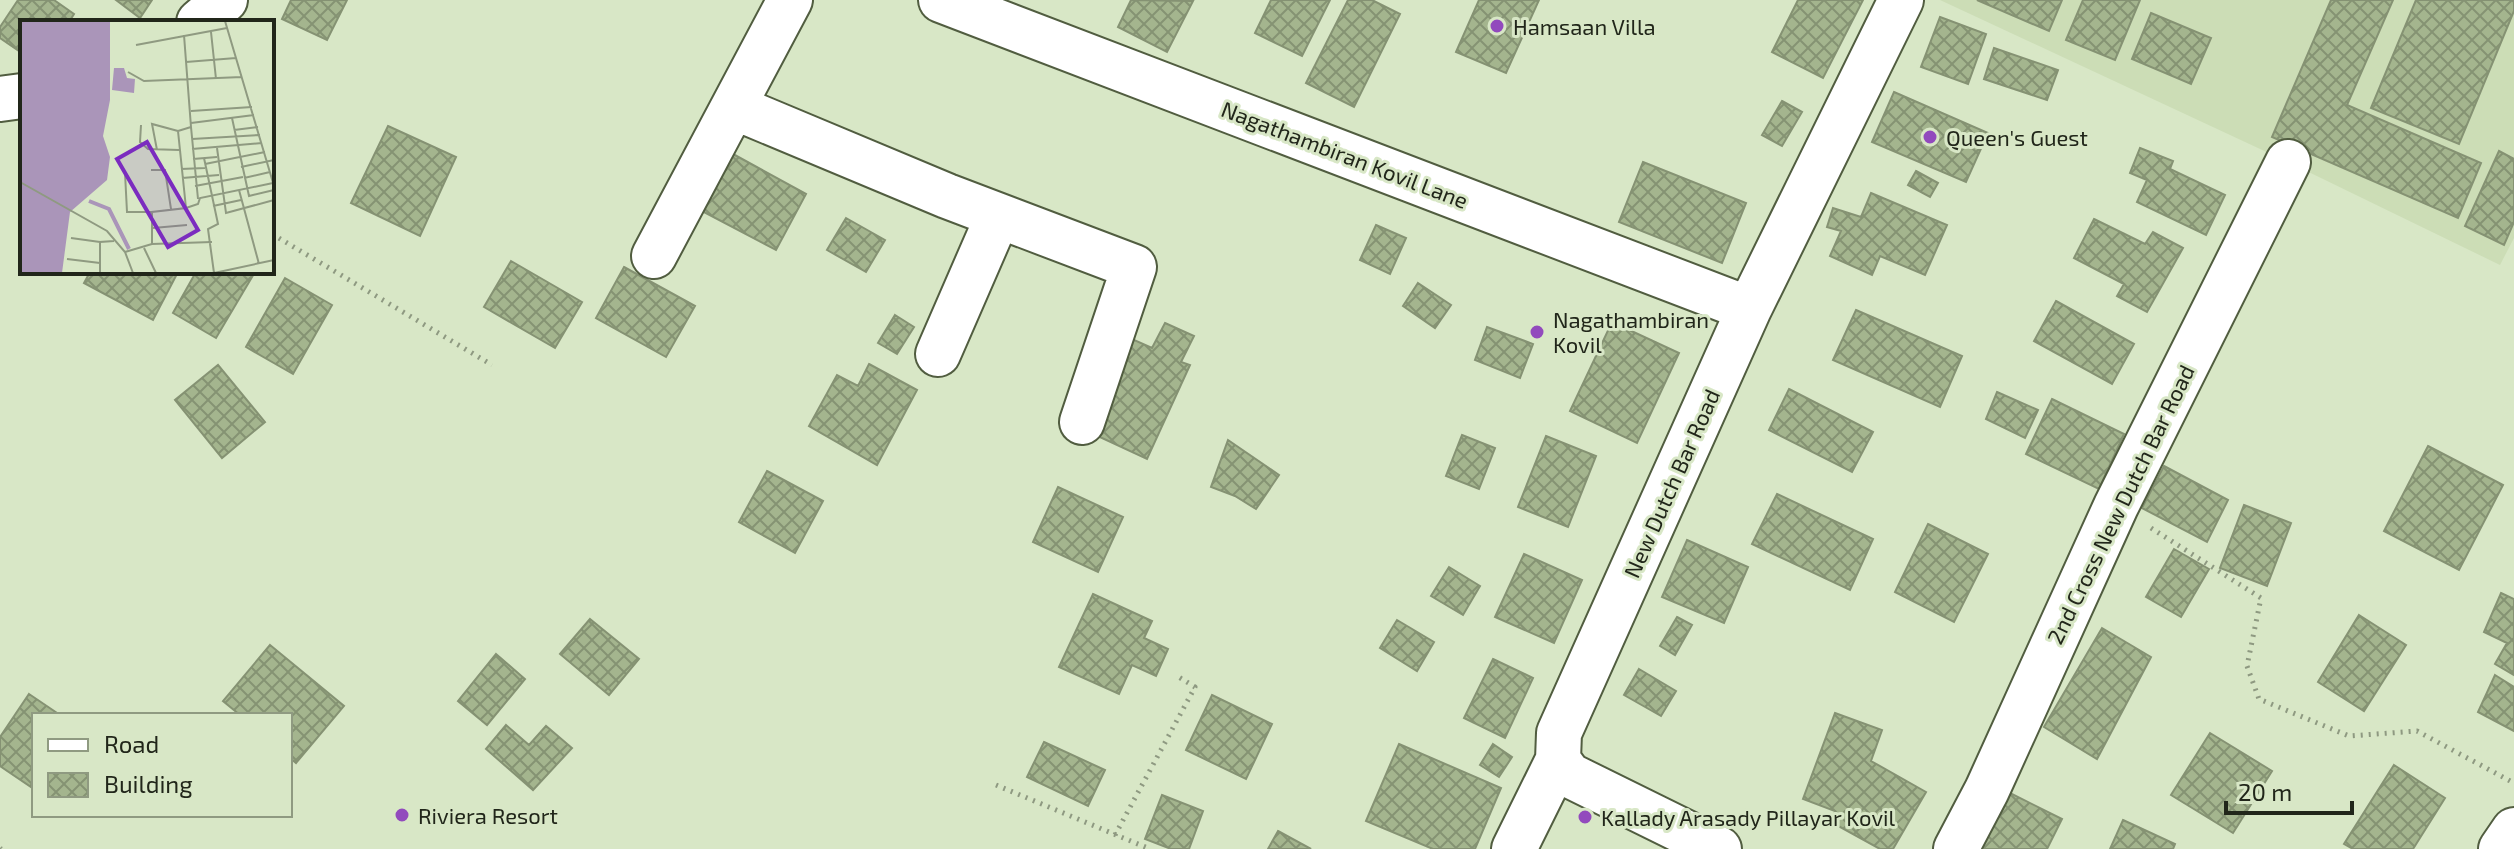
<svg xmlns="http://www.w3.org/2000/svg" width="2514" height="849" viewBox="0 0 2514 849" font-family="'Exo 2',sans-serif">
<defs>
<pattern id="building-cross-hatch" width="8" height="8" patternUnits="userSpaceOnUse" patternTransform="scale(2)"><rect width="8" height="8" fill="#a4b58e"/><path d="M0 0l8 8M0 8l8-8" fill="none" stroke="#859373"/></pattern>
</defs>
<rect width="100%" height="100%" fill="#d8e7c6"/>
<path fill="#ccddb6" d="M 1940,0 L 2514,0 L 2514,238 L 2500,265 L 2288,162 Z"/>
<path fill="url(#building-cross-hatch)" stroke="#859273" stroke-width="2" d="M 18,0 L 54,0 L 74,14 L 69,22 L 22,22 L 22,53 L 0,38 L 0,27 Z
M 116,0 L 152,0 L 140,18 Z
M 291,0 L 347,0 L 327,40 L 282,19 Z
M 1131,0 L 1193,1 L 1167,52 L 1118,27 Z
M 1271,0 L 1330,0 L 1302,56 L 1255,33 Z
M 1348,0 L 1372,0 L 1400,14 L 1354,107 L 1306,83 Z
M 1479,0 L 1539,0 L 1506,73 L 1456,52 Z
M 1798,0 L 1863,0 L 1823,78 L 1772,52 Z
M 1977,0 L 2062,0 L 2049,31 Z
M 2083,0 L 2140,0 L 2115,60 L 2066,40 Z
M 2331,0 L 2393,0 L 2347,105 L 2481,163 L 2458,218 L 2272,137 Z
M 2416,0 L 2514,0 L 2514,11 L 2459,144 L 2371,108 Z
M 2151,13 L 2211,38 L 2191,84 L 2132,59 Z
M 1940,17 L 1986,34 L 1968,84 L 1921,67 Z
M 1994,48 L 2058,70 L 2047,100 L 1984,79 Z
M 1894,92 L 1988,133 L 1966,182 L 1872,142 Z
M 1782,101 L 1802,112 L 1782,146 L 1762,135 Z
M 388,126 L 456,157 L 420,236 L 351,203 Z
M 2140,148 L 2173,161 L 2170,169 L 2225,195 L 2206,235 L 2137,202 L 2147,180 L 2130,173 Z
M 2499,151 L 2514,159 L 2514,222 L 2504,245 L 2465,226 Z
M 733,154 L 806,194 L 776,250 L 702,211 Z
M 1643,162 L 1746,203 L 1722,263 L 1619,222 Z
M 1916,171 L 1938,183 L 1930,197 L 1908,185 Z
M 1871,193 L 1947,225 L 1925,275 L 1880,256 L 1872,275 L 1830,256 L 1841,231 L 1827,227 L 1833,208 L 1861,217 Z
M 846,218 L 885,240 L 866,272 L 827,250 Z
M 2094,219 L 2145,244 L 2153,232 L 2183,248 L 2147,312 L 2117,296 L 2124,284 L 2074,258 Z
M 1376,225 L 1406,238 L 1390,274 L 1360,260 Z
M 511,261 L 582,302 L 555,348 L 484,307 Z
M 624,267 L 695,306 L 666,357 L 596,318 Z
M 90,272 L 178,272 L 153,320 L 84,283 Z
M 196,272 L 255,272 L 216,338 L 173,313 Z
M 285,278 L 332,305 L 293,374 L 246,347 Z
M 1418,283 L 1451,305 L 1435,328 L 1403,306 Z
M 2056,301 L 2134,344 L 2112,384 L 2034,341 Z
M 1856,310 L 1962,356 L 1940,407 L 1833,360 Z
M 895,315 L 914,327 L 897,354 L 878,343 Z
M 1612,322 L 1679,353 L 1637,443 L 1570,411 Z
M 1165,323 L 1194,336 L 1181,362 L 1190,365 L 1147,459 L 1089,432 L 1132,339 L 1152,348 Z
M 1487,327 L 1533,344 L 1520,378 L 1475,360 Z
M 869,364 L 917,390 L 877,465 L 809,426 L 837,375 L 858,386 Z
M 218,365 L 265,422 L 222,458 L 175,400 Z
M 1789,389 L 1873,432 L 1852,472 L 1769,430 Z
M 1997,392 L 2038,410 L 2025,438 L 1986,419 Z
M 2052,399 L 2124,434 L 2099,489 L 2026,454 Z
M 1462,435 L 1495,448 L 1479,489 L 1446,476 Z
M 1546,436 L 1596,456 L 1568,527 L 1518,507 Z
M 1228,440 L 1279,475 L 1256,509 L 1235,496 L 1211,487 Z
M 2428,446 L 2503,485 L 2459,570 L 2384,531 Z
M 2164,466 L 2228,500 L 2207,542 L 2142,508 Z
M 767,471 L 823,501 L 795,553 L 739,522 Z
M 1058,487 L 1123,517 L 1098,572 L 1033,542 Z
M 1777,494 L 1873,539 L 1850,590 L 1752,544 Z
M 2244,505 L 2291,523 L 2267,586 L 2220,568 Z
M 1928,524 L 1988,554 L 1954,622 L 1895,592 Z
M 1687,540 L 1748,567 L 1724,623 L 1662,597 Z
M 2174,549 L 2209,569 L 2181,617 L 2146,597 Z
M 1524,554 L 1582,580 L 1554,643 L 1495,617 Z
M 1449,567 L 1480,586 L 1463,615 L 1431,596 Z
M 2501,593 L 2514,599 L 2514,675 L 2495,664 L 2507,643 L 2484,632 Z
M 1093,594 L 1152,621 L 1144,638 L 1168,649 L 1156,676 L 1132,665 L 1119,694 L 1059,667 Z
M 2359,615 L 2406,645 L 2364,711 L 2318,682 Z
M 1677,617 L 1692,625 L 1675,655 L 1660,646 Z
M 590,619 L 639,659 L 609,695 L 560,654 Z
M 1397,620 L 1434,642 L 1417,671 L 1380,648 Z
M 2102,628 L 2151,657 L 2097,759 L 2044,727 Z
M 270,645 L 344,706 L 296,763 L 290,758 L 290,715 L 240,715 L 223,701 Z
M 496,654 L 525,679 L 487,725 L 458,701 Z
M 1493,659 L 1533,678 L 1505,738 L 1464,718 Z
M 1639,669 L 1676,691 L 1661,716 L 1624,695 Z
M 2495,675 L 2514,687 L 2514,731 L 2478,712 Z
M 29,694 L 60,715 L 34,715 L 34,789 L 0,766 L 0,737 Z
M 1212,695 L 1272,724 L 1246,779 L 1186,750 Z
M 1835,713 L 1882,730 L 1871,761 L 1926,792 L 1893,849 L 1880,849 L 1831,822 L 1835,811 L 1803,799 Z
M 506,725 L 529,745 L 546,726 L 572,748 L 533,790 L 486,749 Z
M 2210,733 L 2272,771 L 2233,833 L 2171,795 Z
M 1044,742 L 1105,770 L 1088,806 L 1027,777 Z
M 1399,744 L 1501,788 L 1475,849 L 1433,849 L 1366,821 Z
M 1493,744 L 1512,757 L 1499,777 L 1480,765 Z
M 2394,765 L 2445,798 L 2413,849 L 2353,849 L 2344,844 Z
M 1998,787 L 2062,819 L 2047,849 L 1966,849 Z
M 1162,795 L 1203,811 L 1189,849 L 1171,849 L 1145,839 Z
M 2123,820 L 2175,844 L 2173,849 L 2110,849 Z
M 1278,831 L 1311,849 L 1268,849 Z"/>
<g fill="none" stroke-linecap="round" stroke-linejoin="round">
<g stroke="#515d40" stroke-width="48">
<path id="minor" d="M 941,0 L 1749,309
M 199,22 L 225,0
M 0,99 L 22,96
M 734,107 L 947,196 L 1134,267 L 1082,422
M 654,256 L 790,0
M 938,354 L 998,216
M 1514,849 L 1558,760
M 1719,849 L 1569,775 L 1558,760 L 1559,733 L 1749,309 L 1901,0
M 1956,849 L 1987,790 L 2116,506 L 2288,162
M 2501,849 L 2514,830"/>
</g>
<path stroke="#8e9981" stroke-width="5" stroke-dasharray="2 6" stroke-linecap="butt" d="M 272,234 L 492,365
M 2151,528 L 2261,598 L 2247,666 L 2259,699 L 2349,736 L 2417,731 L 2514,783
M 996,785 L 1150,849
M 1115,835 L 1195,687 L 1177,676
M 0,848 L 1,849"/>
<use href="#minor" stroke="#fff" stroke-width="44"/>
</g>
<g fill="#924abd" stroke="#d8e7c6" stroke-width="3">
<circle cx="1497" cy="26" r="8"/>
<circle cx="1930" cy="137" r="8"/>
<circle cx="1537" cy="332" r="8"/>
<circle cx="402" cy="815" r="8"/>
<circle cx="1585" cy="817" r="8"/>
</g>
<g text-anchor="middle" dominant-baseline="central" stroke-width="6" stroke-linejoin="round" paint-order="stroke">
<g font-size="22" fill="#21261a" stroke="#d8e7c6" text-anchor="start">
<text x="1513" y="26">Hamsaan Villa</text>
<text x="1946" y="137">Queen's Guest</text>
<text x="1553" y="319">Nagathambiran<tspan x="1553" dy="25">Kovil</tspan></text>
<text x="418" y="815">Riviera Resort</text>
<text x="1601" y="817">Kallady Arasady Pillayar Kovil</text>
</g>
<g font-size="22" fill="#21261a" stroke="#d8e7c6">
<text transform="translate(1345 154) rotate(21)">Nagathambiran Kovil Lane</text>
<text transform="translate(1671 483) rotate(-66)">New Dutch Bar Road</text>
<text transform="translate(2120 504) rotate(-64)">2nd Cross New Dutch Bar Road</text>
</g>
</g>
<g transform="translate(20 20)">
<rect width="254" height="254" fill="#d8e7c6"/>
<path d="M 0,1 L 90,1 L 90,80 L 83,116 L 90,137 L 87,160 L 50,192 L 42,253 L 0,253 ZM 94,48 L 104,48 L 107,58 L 115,59 L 114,73 L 92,70 Z" fill="#aa95b9"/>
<path fill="none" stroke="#aa95b9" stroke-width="4" d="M 69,181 L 89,189 L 109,229"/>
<path fill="none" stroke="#8f9a81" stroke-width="2" d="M 205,1 L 254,166M 191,12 L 196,59M 116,25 L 207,8M 166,42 L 216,38M 108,52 L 124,61 L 222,57M 171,91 L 232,87M 212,98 L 229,176 L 254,170M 171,103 L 234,95M 121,105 L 120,122 L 128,129 L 159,130M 171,107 L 178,179M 214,110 L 238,107M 172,119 L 240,115M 197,128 L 206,193 L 254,180M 172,129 L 242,123M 137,130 L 132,104 L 158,111M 184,138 L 198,204 L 188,209 L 194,253M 173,139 L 197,137M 185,144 L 245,132M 221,147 L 254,140M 161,149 L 185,148M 131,150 L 145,150 L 151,189M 105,153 L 107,192 L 132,192M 162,158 L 199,155M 224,158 L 250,152M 0,162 L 87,211 L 105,232 L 113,253M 175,166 L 223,157M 219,170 L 239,244M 193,186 L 221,180M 166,188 L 178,184 L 180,178 L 253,163M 133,208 L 167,205M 51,218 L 80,222M 132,224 L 192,222M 124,228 L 136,253M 105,232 L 132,224 L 132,192 L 166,188 L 158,111 L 171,107 L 164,15M 47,239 L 80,243M 80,253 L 80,222 L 94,221M 194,253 L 254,240"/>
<path fill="#7b2cbf" fill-opacity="0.15" stroke="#7b2cbf" stroke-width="4" d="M 127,122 L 178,210 L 148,227 L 97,139 Z"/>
<rect width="254" height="254" fill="none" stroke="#21261a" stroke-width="4"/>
</g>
<rect x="32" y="713" width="260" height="104" fill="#d8e7c6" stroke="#8f9a81" stroke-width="2"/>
<rect x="48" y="739" width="40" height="12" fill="#ffffff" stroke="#8f9a81" stroke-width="2"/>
<text x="104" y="753" font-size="24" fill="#21261a">Road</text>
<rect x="48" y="773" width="40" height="24" fill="url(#building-cross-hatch)" stroke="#8f9a81" stroke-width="2"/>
<text x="104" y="793" font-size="24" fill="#21261a">Building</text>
<path d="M2226 801v12h126v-12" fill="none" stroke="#21261a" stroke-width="4"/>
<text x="2238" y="801" font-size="24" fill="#21261a" stroke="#d8e7c6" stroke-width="6" paint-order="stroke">20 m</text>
</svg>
